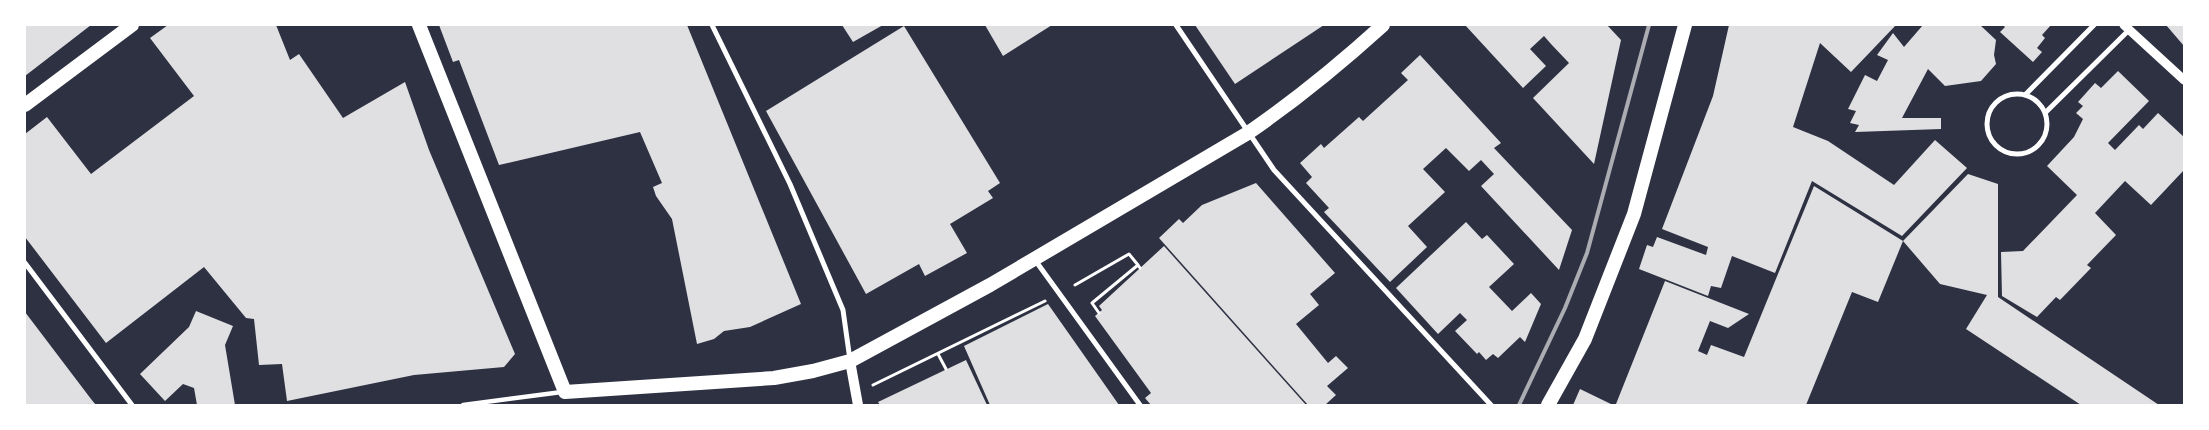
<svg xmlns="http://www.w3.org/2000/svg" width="2209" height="430" viewBox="0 0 2209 430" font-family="'Roboto Condensed',sans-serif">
<rect width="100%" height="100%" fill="#2d3142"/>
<path fill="#e0e0e3" d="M 25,25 L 91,25 L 25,76 Z
M 168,25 L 276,25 L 290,60 L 299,54 L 343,118 L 405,82 L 429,150 L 515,354 L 504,367 L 414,375 L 287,401 L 282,364 L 259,365 L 254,319 L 246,318 L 204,267 L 106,343 L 25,237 L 25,134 L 47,117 L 91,174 L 194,96 L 150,38 Z
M 439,25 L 687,25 L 801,304 L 750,327 L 724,331 L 714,339 L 697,344 L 672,219 L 656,196 L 653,187 L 662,183 L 640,132 L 499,165 L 459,60 L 453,62 Z
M 842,25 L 883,25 L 853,42 Z
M 985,25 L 1052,25 L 1003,56 Z
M 1195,25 L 1324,25 L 1235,84 Z
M 1465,25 L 1607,25 L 1621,40 L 1594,164 L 1533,98 L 1569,63 L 1551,44 L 1544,36 L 1530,49 L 1546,66 L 1523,88 Z
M 1729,25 L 1896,25 L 1851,72 L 1820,43 L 1793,127 L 1828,141 L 1894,185 L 1935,140 L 1967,168 L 1902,236 L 1812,181 L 1775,273 L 1732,256 L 1721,288 L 1711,286 L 1708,296 L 1639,269 L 1647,245 L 1653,247 L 1657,237 L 1706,255 L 1708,247 L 1662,229 L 1713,96 Z
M 1923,25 L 1980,25 L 1996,40 L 1994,55 L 1996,64 L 1981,81 L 1945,86 L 1928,69 L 1902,118 L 1941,118 L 1941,129 L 1855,132 L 1859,125 L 1850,123 L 1856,111 L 1848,109 L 1865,75 L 1877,81 L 1888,60 L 1877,55 L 1893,33 L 1904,47 Z
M 2003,25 L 2051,25 L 2042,35 L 2045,38 L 2037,48 L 2042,52 L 2033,62 L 2000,32 L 2005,27 Z
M 2166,25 L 2184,25 L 2184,46 Z
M 904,26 L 1000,183 L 988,191 L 993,198 L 950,224 L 967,253 L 925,276 L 919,264 L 866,294 L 766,111 Z
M 1420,55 L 1501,143 L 1494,148 L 1572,230 L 1559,270 L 1481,186 L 1494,174 L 1481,160 L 1469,171 L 1446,148 L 1423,169 L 1445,192 L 1408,226 L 1427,247 L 1390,282 L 1324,212 L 1329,208 L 1306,183 L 1312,177 L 1300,163 L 1321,144 L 1324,148 L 1359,117 L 1363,121 L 1408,80 L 1401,73 Z
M 2118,71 L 2149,101 L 2108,143 L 2115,150 L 2139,125 L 2143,129 L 2158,113 L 2184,137 L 2184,170 L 2151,205 L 2125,181 L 2095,213 L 2116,235 L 2087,265 L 2091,268 L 2060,300 L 2056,297 L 2037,317 L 2002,296 L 2001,252 L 2023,251 L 2077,195 L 2047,166 L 2074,137 L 2083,119 L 2076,113 L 2083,106 L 2078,102 L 2095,83 L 2101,88 Z
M 1968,174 L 1998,184 L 1998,297 L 2159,405 L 2081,405 L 1966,329 L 1987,295 L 1940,284 L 1903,241 Z
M 1256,183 L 1335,273 L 1310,294 L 1319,305 L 1296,324 L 1328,363 L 1336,356 L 1348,368 L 1327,386 L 1336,395 L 1325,405 L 1308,405 L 1159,238 L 1179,219 L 1183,223 L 1202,205 Z
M 1814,186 L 1903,241 L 1878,302 L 1852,292 L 1806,405 L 1616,404 L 1665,281 L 1749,314 L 1728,328 L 1710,321 L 1698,351 L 1707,355 L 1711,345 L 1744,357 Z
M 1466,222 L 1482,239 L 1487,235 L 1514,264 L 1489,287 L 1512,311 L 1531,293 L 1541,304 L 1525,342 L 1520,337 L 1498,358 L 1493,354 L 1486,360 L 1479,352 L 1477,354 L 1455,331 L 1467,320 L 1460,313 L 1438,334 L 1396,288 Z
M 1164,246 L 1306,405 L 1151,405 L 1145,398 L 1151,393 L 1095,316 L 1102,310 L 1099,306 Z
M 1048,304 L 1119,405 L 990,405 L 964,346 Z
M 196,311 L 233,326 L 225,345 L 235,405 L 197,405 L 194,388 L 183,384 L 165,401 L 140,374 L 189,327 Z
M 25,312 L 91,399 L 96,405 L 25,405 Z
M 966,360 L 987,405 L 880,405 L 878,402 Z
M 1580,389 L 1613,405 L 1573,405 Z"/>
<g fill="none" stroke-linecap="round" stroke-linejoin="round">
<path stroke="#fff" stroke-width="3" d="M 1075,285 L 1129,254 L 1138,265
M 1099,313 L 1092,303 L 1138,265 L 1140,268
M 938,354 L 946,369
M 873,385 L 1045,301"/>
<path stroke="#fff" stroke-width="4.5" d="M 463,405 L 562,392"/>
<path stroke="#fff" stroke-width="5" d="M 712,25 L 790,184 L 843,310 L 850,360
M 1176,25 L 1274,170 L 1491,405
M1987 124a30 30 0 1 1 60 0a30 30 0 1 1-60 0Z
M 2025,95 L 2094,25
M 2045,113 L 2129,30
M 1035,260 L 1140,405
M 25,263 L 132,405"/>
<path stroke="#fff" stroke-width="9" d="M 2124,25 L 2184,80"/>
<path stroke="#fff" stroke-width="10" d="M 850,361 L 858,405"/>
<path stroke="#fff" stroke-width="14" d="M 419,25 L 565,392 L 774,378 L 813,371 L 850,361 L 990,285 L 1248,133 C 1296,100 1340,64 1383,25
M 25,105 L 132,25
M 1548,405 L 1585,339 L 1634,214 L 1685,25"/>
<path stroke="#abadb3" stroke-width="4" d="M 1519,405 L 1565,308 L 1587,253 L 1649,25"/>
</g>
<rect width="2209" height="430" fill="none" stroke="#ffffff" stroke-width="52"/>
</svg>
